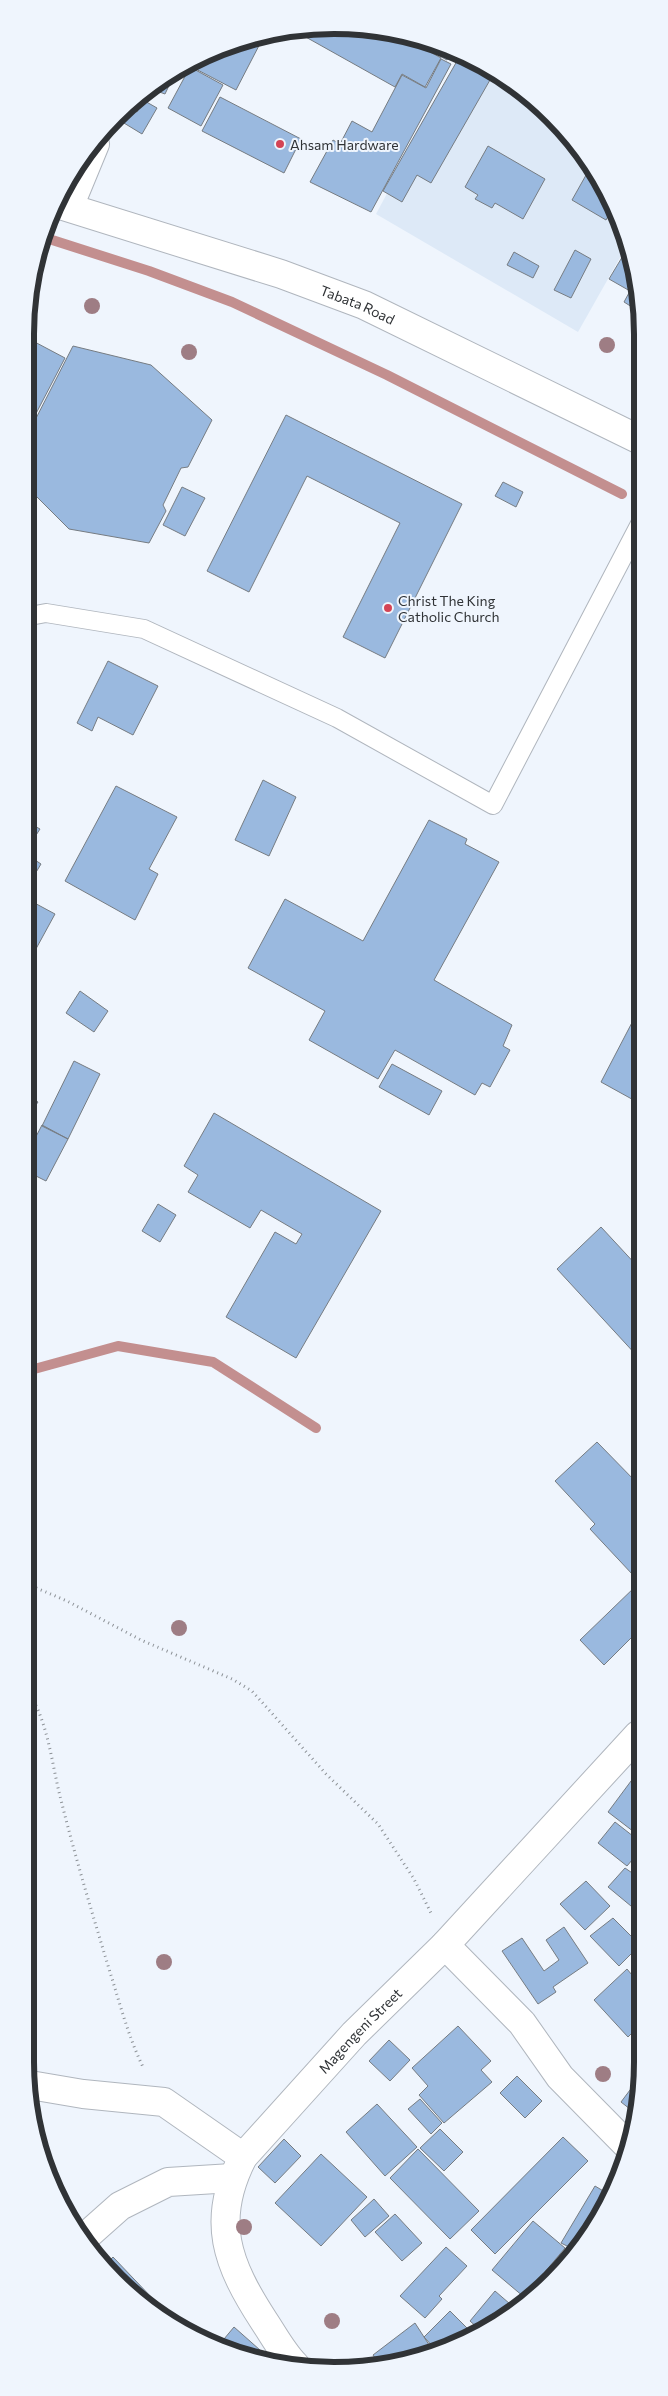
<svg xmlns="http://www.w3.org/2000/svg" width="668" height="2396" viewBox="0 0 668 2396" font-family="Commissioner,sans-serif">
<rect width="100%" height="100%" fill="#eff5fd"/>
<path fill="#dde9f7" d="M 462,54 L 471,57 L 553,116 L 611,198 L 626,247 L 578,332 L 376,214 Z"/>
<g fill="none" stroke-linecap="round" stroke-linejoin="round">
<path stroke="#c38f8f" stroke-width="10" d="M 46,238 L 149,271 L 232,302 L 387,375 L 622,494
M 27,1371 L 118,1346 L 213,1362 L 316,1428"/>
</g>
<path fill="#9ab9df" stroke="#767c82" d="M 295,31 L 393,31 L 441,58 L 425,87 L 402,74 L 395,87 Z
M 265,34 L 236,90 L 190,66 Z
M 415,38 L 452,51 L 447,60 L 413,42 Z
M 461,54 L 471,57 L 494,73 L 431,183 L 417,175 L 402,202 L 383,191 Z
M 441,59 L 451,64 L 371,212 L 310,182 L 333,140 L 340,144 L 352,121 L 372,132 L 402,75 L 426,88 Z
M 190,67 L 223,85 L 201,126 L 168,108 Z
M 168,75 L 173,77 L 165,94 L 154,90 L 156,83 Z
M 220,97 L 301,139 L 284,173 L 202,131 Z
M 143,100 L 157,108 L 142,134 L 119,120 L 131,109 L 137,112 Z
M 488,146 L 545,179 L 523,219 L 495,203 L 492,208 L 475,199 L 478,195 L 465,187 Z
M 590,168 L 611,198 L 614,206 L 606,220 L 572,200 Z
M 627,249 L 640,294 L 640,312 L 624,302 L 630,291 L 609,279 Z
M 575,250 L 591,259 L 571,298 L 554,290 Z
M 514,252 L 539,266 L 533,278 L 507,265 Z
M 31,340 L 65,358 L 30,425 Z
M 73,346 L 151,365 L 212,420 L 188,467 L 181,468 L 163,505 L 166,511 L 149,543 L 69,529 L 30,490 L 30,430 Z
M 286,415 L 462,504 L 385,658 L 343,637 L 400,523 L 307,476 L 249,592 L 207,571 Z
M 503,482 L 523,492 L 516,507 L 495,496 Z
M 182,487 L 205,498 L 185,536 L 163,525 Z
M 108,661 L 158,686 L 133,735 L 98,717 L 92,731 L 77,723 Z
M 263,780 L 296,797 L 269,856 L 235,840 Z
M 116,786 L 177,817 L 149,869 L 158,874 L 135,920 L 65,881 Z
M 429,820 L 467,839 L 465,844 L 499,862 L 434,980 L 512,1025 L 503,1046 L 510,1050 L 490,1087 L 482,1083 L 475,1095 L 395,1050 L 378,1079 L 309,1040 L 325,1011 L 248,968 L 285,899 L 363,941 Z
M 29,823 L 40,829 L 29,846 Z
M 32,858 L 41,864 L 29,884 L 29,863 Z
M 29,900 L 55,914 L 31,958 L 29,957 Z
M 80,991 L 108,1011 L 94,1032 L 66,1013 Z
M 637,1013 L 639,1014 L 639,1103 L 601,1082 Z
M 74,1061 L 100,1074 L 68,1139 L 42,1126 Z
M 392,1064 L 442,1091 L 429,1115 L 379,1087 Z
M 28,1096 L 38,1102 L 31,1112 L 28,1110 Z
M 214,1113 L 381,1211 L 296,1358 L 226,1317 L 275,1232 L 296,1244 L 302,1234 L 261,1210 L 250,1228 L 188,1192 L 198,1175 L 184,1166 Z
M 42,1125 L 68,1139 L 46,1181 L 28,1172 L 28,1152 Z
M 158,1204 L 176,1215 L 160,1242 L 142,1231 Z
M 601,1227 L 639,1268 L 638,1357 L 557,1269 Z
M 597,1442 L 638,1484 L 638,1571 L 633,1575 L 590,1529 L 595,1524 L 555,1481 Z
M 638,1584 L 638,1631 L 604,1665 L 580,1640 Z
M 637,1773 L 638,1773 L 638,1835 L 608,1812 Z
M 615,1822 L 638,1840 L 638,1853 L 627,1866 L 598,1843 Z
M 625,1868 L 638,1877 L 637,1911 L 608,1887 Z
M 586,1881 L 610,1906 L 585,1930 L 560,1904 Z
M 613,1918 L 637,1942 L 637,1948 L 619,1966 L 590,1936 Z
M 564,1927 L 588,1963 L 553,1987 L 556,1992 L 538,2004 L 502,1951 L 522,1938 L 544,1971 L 559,1960 L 546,1940 Z
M 627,1969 L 632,1975 L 637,1969 L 637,2028 L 628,2037 L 594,2000 Z
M 458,2026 L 491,2061 L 481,2070 L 492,2082 L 444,2123 L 419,2095 L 428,2086 L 412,2068 Z
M 389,2040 L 410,2060 L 390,2081 L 369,2061 Z
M 517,2076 L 542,2101 L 525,2118 L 500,2093 Z
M 636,2082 L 637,2110 L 635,2113 L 621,2102 Z
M 420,2099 L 442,2123 L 431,2134 L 408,2109 Z
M 377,2104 L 417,2147 L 385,2176 L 346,2132 Z
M 440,2129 L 463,2152 L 444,2171 L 420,2148 Z
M 563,2137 L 588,2161 L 495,2254 L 471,2230 Z
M 284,2139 L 301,2156 L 275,2183 L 258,2167 Z
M 418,2149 L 479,2211 L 450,2239 L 390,2178 Z
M 321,2154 L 367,2197 L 321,2246 L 275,2203 Z
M 595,2186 L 610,2195 L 601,2217 L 573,2249 L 561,2243 Z
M 374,2199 L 389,2216 L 365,2237 L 351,2220 Z
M 395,2214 L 422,2243 L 402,2261 L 375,2232 Z
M 533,2221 L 565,2248 L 524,2297 L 492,2270 Z
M 446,2247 L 467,2266 L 439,2296 L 442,2299 L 425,2318 L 400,2296 Z
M 113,2257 L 154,2300 L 151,2303 L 103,2267 Z
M 539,2280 L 543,2283 L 529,2299 L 527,2297 Z
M 495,2291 L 517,2310 L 479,2329 L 470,2321 Z
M 450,2311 L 471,2332 L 436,2350 L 424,2337 Z
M 415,2323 L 433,2351 L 414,2360 L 379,2364 L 373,2355 Z
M 234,2327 L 269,2358 L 219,2345 Z"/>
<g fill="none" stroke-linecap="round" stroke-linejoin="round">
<g stroke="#b0b6be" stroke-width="20">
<path id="lane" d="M 30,616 L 46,613 L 144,629 L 337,718 L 493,805 L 640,524"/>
</g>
<g stroke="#b0b6be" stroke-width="30">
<g id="street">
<path d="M 69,207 L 95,144"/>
<path d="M 445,1945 L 522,2023 L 560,2077 L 628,2146"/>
<path d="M 30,2085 L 83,2094 L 164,2102 L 243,2157"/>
<path d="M 84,2238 L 120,2206 L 168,2182 L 232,2178"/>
<path id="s1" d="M 295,2365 C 283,2353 274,2336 264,2321 C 227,2264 210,2221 243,2157 L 354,2034 L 445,1945 L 638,1735"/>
</g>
</g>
<g stroke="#b0b6be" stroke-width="30">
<g id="secondary">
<path id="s2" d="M 60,205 L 281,274 L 364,305 L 640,440"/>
</g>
</g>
<path stroke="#8d9297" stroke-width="3" stroke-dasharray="1 4" stroke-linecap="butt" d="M 27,1584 L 67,1601 L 141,1640 L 232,1679 L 252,1691 L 326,1774 L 378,1824 L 414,1879 L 431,1913
M 26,1688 C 47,1718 51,1758 59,1792 C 74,1853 92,1913 110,1972 C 120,2004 129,2039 144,2069"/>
<use href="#lane" stroke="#fff" stroke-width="18"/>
<use href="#street" stroke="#fff" stroke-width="28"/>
<use href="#secondary" stroke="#fff" stroke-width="28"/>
</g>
<g fill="#9e7d84">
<circle cx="92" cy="306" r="8"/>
<circle cx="607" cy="345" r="8"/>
<circle cx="189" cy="352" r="8"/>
<circle cx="179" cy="1628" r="8"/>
<circle cx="164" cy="1962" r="8"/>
<circle cx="603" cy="2074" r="8"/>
<circle cx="244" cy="2227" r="8"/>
<circle cx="332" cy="2321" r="8"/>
</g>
<g fill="#d44455" stroke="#eff5fd" stroke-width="2">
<circle cx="280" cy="144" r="5"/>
<circle cx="388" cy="608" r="5"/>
</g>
<g text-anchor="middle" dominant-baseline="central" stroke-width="4" stroke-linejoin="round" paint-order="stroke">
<g font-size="14" fill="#303336" stroke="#eff5fd" text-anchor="start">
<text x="290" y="144">Ahsam Hardware</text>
<text x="398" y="600">Christ The King<tspan x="398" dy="16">Catholic Church</tspan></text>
</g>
<g font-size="14" fill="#303336" stroke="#eff5fd">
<text stroke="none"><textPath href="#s2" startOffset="314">Tabata Road</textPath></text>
<text stroke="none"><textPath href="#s1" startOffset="402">Magengeni Street</textPath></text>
</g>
</g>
<path d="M0 0H668V2396H0ZM334 34H334A300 300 0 0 1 634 334V2062A300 300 0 0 1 334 2362H334A300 300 0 0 1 34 2062V334A300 300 0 0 1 334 34Z" fill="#eff5fd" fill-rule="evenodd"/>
<path fill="none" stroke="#303336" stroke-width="6" d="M334 34H334A300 300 0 0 1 634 334V2062A300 300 0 0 1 334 2362H334A300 300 0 0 1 34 2062V334A300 300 0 0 1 334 34Z"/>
</svg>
